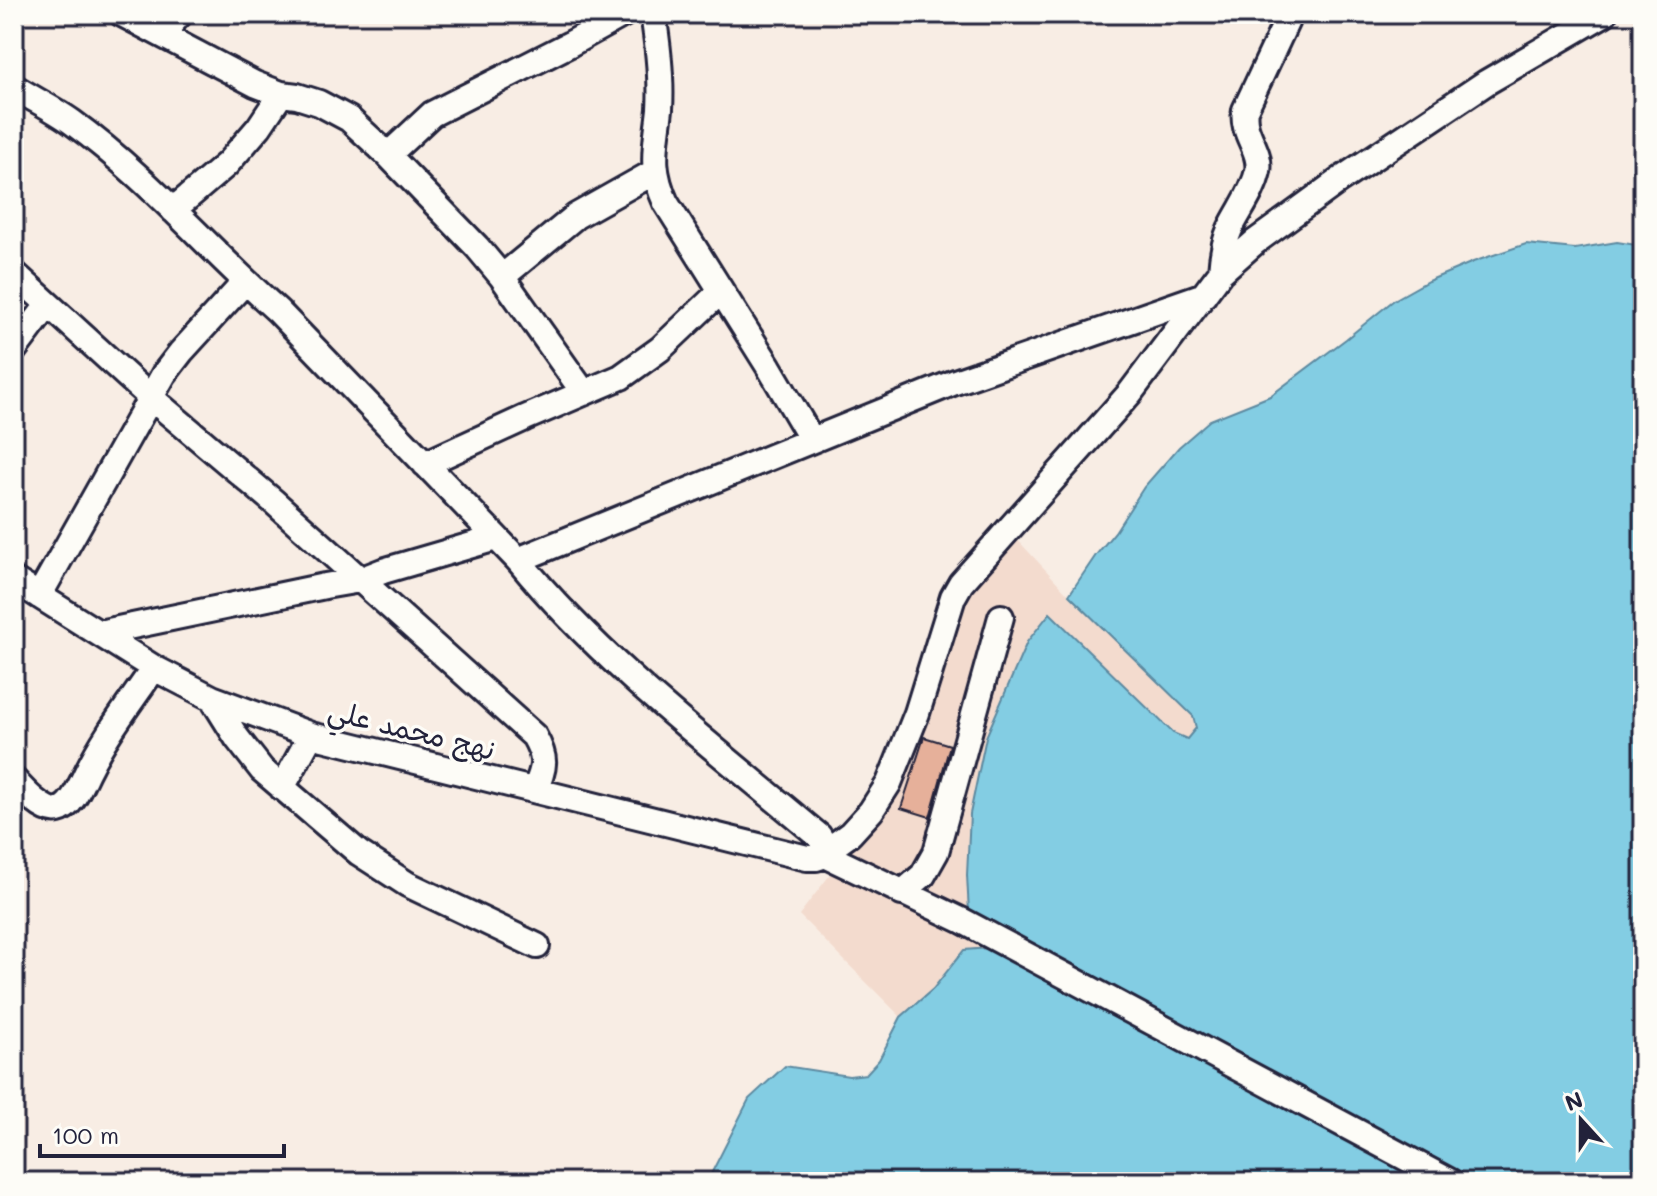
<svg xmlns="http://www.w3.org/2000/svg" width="1657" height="1196" viewBox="0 0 1657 1196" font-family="Mali,'Playpen Sans Arabic',sans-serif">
<rect width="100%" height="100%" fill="#f8ede4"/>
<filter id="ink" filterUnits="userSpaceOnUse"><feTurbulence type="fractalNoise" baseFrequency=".0125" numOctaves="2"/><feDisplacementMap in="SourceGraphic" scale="16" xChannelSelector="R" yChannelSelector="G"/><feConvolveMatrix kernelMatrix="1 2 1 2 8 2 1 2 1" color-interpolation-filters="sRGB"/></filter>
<g filter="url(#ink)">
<path fill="#f3dbce" d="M 1012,534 L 1069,595 L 1193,716 L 1196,728 L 1187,739 L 1173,733 L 1049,614 L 970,814 L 967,875 L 970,913 L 1473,1182 L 1424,1182 L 989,948 L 964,951 L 933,989 L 901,1017 L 799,915 L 890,797 L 958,593 Z"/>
<path fill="#83cde3" stroke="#5c89a0" stroke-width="2" d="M 1617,242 L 1643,246 L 1643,1182 L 1473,1182 L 969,913 L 967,875 L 970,814 L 986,737 L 1027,642 L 1050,613 L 1173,733 L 1187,739 L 1196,728 L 1193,716 L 1069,595 L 1096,555 L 1115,532 L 1144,487 L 1179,447 L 1210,420 L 1270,396 L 1346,339 L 1394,300 L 1428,281 L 1473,262 L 1526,244 L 1575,249 Z
M 989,948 L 1424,1182 L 707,1182 L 749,1099 L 785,1066 L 849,1076 L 866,1074 L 879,1060 L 901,1017 L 933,989 L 964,950 Z"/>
<path fill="#e6b09a" stroke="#22223b" stroke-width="2" d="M 924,737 L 950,745 L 930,817 L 901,808 Z"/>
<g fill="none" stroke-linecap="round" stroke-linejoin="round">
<g stroke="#22223b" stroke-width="30">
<path id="minor" d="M 122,14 L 255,84 L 281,94 L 297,96 L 319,103 L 349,119 L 388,155
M 653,14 C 658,45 662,78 660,109 C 656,147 649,166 666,203 L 769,367 L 812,440
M 162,34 L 180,14
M 14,87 C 33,99 54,109 72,122 C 148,177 208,249 278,311 L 518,560 C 604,665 716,749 819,836 L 828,850
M 173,210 L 227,164 L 259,127 L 281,94
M 1221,272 C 1222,257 1224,242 1230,229 C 1239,210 1253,193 1258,171 C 1262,150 1241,134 1245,110 L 1290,14
M 14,273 L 150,397 L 273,501 L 534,736 C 547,759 545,766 535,790
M 502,277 L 576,216 L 656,171
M 14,350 L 48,305
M 584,393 L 502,277 L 477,247 L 388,155 L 432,114 L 570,44 L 624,14
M 425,464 L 525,418 L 621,377 L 660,349 L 721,291
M 518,560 L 955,382 L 1204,295
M 14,580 L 154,668 L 212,698 L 311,735 L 807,858 L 816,858 L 825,855
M 39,596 L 164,374 L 181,352 L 245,282
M 99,633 L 325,586 L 360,580 L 383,571 L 496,538
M 212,698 L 237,738 L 262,770 L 359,853 L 407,884 L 537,946
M 14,780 C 22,789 44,814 58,810 C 72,807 81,784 87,772 C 105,735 131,702 154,668
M 282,788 L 311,735
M 825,855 L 828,850 L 850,834 L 871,811 L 889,783 L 917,713 L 953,597 L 961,583 L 1130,393 L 1221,272 L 1255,242 L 1340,180 L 1487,82 L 1604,14
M 825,855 L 963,921 L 1451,1182
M 902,893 L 923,875 L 936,852 L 1001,617"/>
</g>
<use href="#minor" stroke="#fdfcf7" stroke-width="24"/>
</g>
</g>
<g text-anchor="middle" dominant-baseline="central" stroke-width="7" stroke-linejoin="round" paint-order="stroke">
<g font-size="28" fill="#22223b" stroke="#fdfcf7">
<text transform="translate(412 729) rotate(14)">نهج محمد علي</text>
</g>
</g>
<rect width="1657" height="1196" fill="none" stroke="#fdfcf7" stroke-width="48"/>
<rect x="24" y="24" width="1609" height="1148" fill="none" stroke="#22223b" stroke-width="3" filter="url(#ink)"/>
<g transform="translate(1581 1120) rotate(339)" stroke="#fdfcf7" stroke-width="6" paint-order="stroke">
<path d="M0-6L14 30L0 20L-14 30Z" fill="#22223b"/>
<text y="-12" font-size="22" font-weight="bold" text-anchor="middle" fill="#22223b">N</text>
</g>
<path d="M40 1144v12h244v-12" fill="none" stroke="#22223b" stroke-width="4"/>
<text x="52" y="1144" font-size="24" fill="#22223b" stroke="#fdfcf7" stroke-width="6" paint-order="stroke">100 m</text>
</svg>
